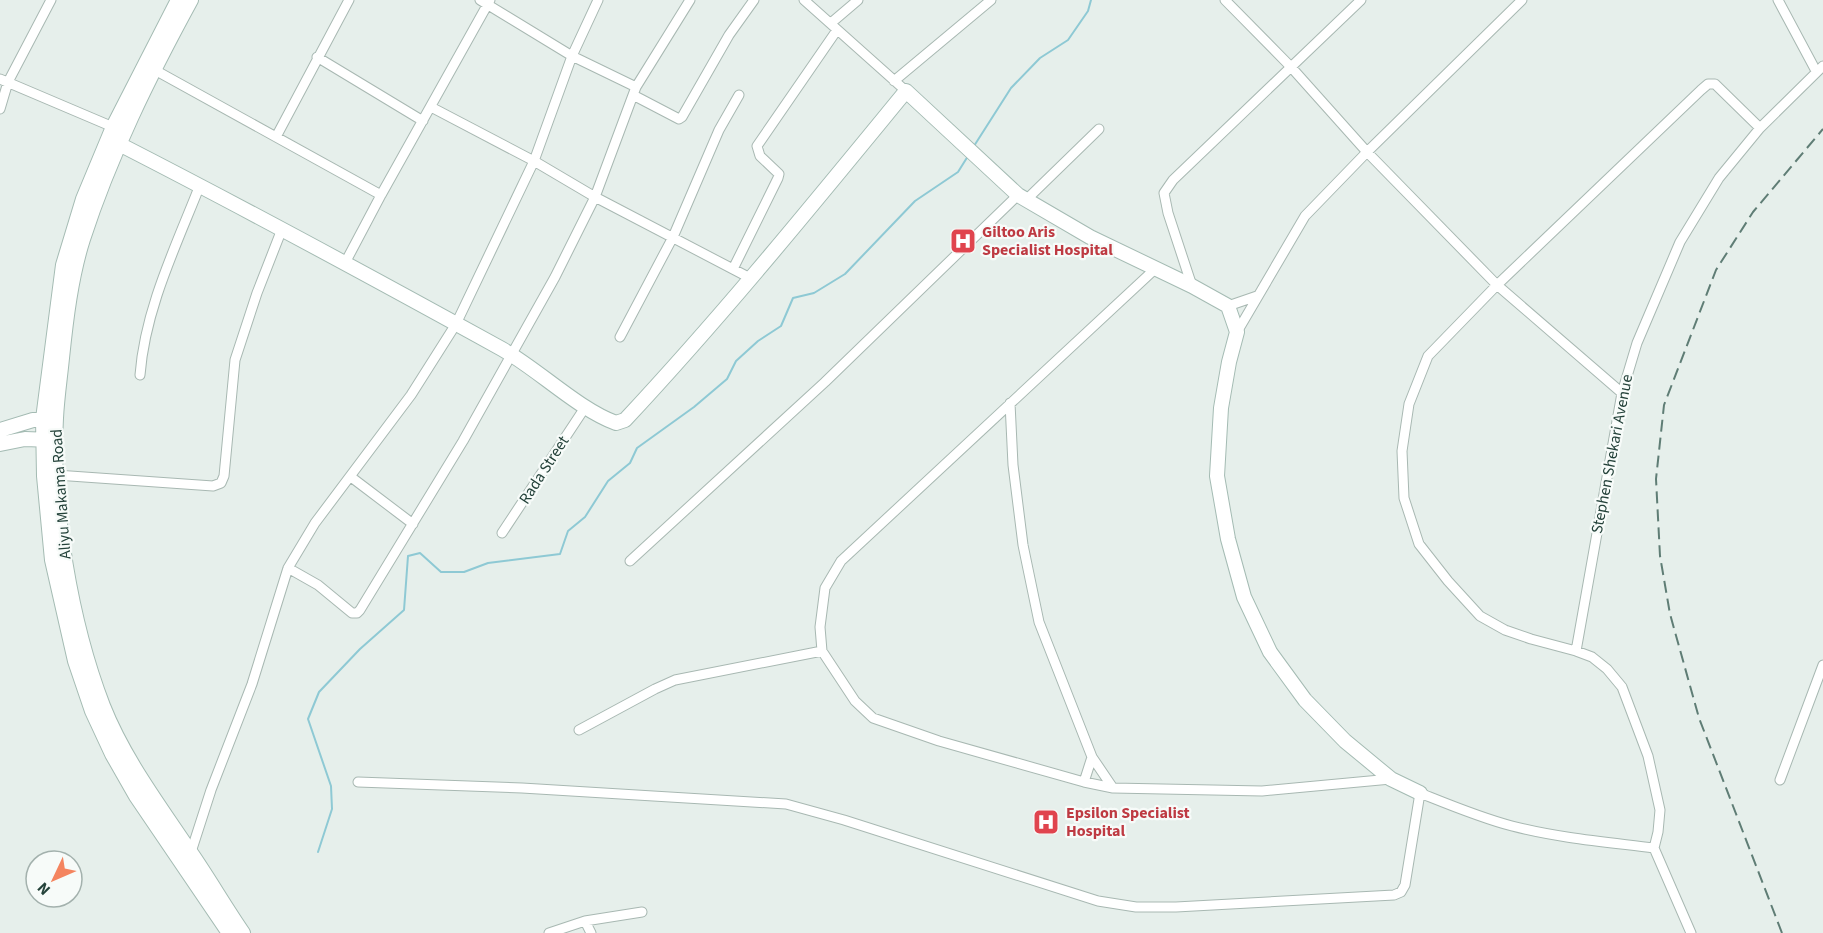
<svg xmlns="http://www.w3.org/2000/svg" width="1823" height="933" viewBox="0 0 1823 933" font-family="'Source Sans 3',sans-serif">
<rect width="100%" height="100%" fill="#e6efeb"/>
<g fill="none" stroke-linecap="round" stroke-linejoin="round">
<path stroke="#8ec9d4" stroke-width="2" d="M 974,146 L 1011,88 L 1040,58 L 1068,40 L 1088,11 L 1091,0
M 318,852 L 332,809 L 331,786 L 308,719 L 319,692 L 360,649 L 404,610 L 408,556 L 420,553 L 441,572 L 464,572 L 488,563 L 560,554 L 568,531 L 585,517 L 608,481 L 630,463 L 637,448 L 694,407 L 727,379 L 736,361 L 758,341 L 781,326 L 793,298 L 814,293 L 845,274 L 915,201 L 958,172 L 968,156"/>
<g stroke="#a8b8b2" stroke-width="11">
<path id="street" d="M 480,0 L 572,56 L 636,87
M 804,0 L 906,91
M 1225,0 L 1291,67 L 1367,152 L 1497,285 L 1622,393
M 1778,0 L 1816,71
M 831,23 L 858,0
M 317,57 L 423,121
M 153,69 L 381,195
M 0,79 L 113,127
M 894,81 L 991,0
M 633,95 L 679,119 L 682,117 L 729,35 L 754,0
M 431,107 L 534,161 L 595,197 L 752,279
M 0,109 L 8,82 L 51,0
M 276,137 L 349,0
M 1026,200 L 1099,129
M 345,263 L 381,195 L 490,0
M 733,269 L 778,178 L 779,174 L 760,156 L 757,146 L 837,30
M 1155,269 L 841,561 L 825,588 L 820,627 L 822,651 L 855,701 L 873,718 L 939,741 L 1084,782 L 1113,788 L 1262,791 L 1391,779
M 1192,286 L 1168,213 L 1164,193 L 1173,180 L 1361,0
M 1228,306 L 1257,296
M 1237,332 L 1305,216 L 1367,152 L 1522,0
M 620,337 L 673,237 L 719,130 L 739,95
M 140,375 C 145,309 176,246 200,185
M 1010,403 L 1013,465 L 1023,545 L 1039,622 L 1092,757 L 1113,788
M 56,475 L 213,486 L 221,483 L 224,476 L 235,360 L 257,293 L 282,229
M 351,477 L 413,524
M 502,533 L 586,406
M 630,561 L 825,382 L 1018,195
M 288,568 L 318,585 L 352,613 L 357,613 L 360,610 L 463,441 L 555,277 L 595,197 L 636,87 L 690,0
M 1576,651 L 1622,393 L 1637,343 L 1680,242 L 1719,178 L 1760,128 L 1823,66
M 579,730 L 655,689 L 675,680 L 822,651
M 1780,780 L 1823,665
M 358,782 L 522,788 L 786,804 L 844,820 L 1098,901 L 1136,907 L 1176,907 L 1394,895 L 1401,892 L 1405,885 L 1420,793 C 1450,805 1481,818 1512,826 C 1558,838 1606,842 1654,848 L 1691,933
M 1084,782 L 1092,757
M 1654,848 L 1658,832 L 1660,810 L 1648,756 L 1622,687 L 1607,669 L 1592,657 L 1576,651 L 1531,639 L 1505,630 L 1480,616 L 1448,581 L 1419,544 L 1404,498 L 1402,451 L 1409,404 L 1428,356 L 1497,285 L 1701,90 L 1708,84 L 1715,84 L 1760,128
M 191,852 L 211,790 L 252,684 L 288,568 L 315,523 L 411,395 L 456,324 L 534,161 L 572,56 L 598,0
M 585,921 L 591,933
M 549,933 L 585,921 L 642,912"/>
</g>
<g stroke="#a4bbb3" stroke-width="16">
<path id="secondary" d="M 178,0 L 113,127 L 83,199 L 63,265 L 43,419 L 44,476 L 52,560 L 75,661 L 92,711 L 112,754 L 136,796 L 229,933
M 191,0 C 149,77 110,156 83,239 C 71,277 66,319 62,358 C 60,378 57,398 56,418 C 51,507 71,623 103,706 C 124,759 159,805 191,853 C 209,879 225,907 243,933
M 119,144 C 248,210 375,279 502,349 C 539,370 578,409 616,423 L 625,420 C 724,314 814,203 906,91 L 1018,195 L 1090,237 L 1192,286 L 1228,306 L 1237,332 L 1229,362 L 1221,408 L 1217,476 L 1228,539 L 1244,597 L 1270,652 L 1305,700 L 1345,741 L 1391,779 L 1420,793
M 0,430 L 33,420 L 51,419
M 0,444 L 25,439 L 51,440"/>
</g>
<use href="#street" stroke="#fff" stroke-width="9"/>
<use href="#secondary" stroke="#fff" stroke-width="14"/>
<path stroke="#5f7d75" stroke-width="2" stroke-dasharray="12 6" stroke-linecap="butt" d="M 1782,933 L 1699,718 L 1670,614 L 1660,556 L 1656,479 L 1664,405 L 1716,270 L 1753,212 L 1823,129"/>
</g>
<defs>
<g id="hospital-square" transform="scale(1.35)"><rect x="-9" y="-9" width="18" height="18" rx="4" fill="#e0444e" stroke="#f7fbf9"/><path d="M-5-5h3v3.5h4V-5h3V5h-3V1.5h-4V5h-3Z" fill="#fff"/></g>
</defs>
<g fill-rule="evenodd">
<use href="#hospital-square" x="963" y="241"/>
<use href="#hospital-square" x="1046" y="822"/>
</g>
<g text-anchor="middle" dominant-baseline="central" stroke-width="4.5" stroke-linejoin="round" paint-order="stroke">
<g font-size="16" font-weight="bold" fill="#be3a42" stroke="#f7fbf9" text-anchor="start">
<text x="982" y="232">Giltoo Aris<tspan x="982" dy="18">Specialist Hospital</tspan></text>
<text x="1066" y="813">Epsilon Specialist<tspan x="1066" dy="18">Hospital</tspan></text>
</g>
<g font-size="16" fill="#24423a" stroke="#f7fbf9">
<text transform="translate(1612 454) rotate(-79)">Stephen Shekari Avenue</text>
<text transform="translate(544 470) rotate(-57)">Rada Street</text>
<text transform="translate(61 494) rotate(-94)">Aliyu Makama Road</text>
</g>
</g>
<g transform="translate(54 879) rotate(226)"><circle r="28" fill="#f7fbf9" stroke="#a3b1ad" stroke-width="1.5"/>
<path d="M0-4.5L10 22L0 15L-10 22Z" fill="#f4845f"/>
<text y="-9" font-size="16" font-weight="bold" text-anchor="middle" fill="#24423a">N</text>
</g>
</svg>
